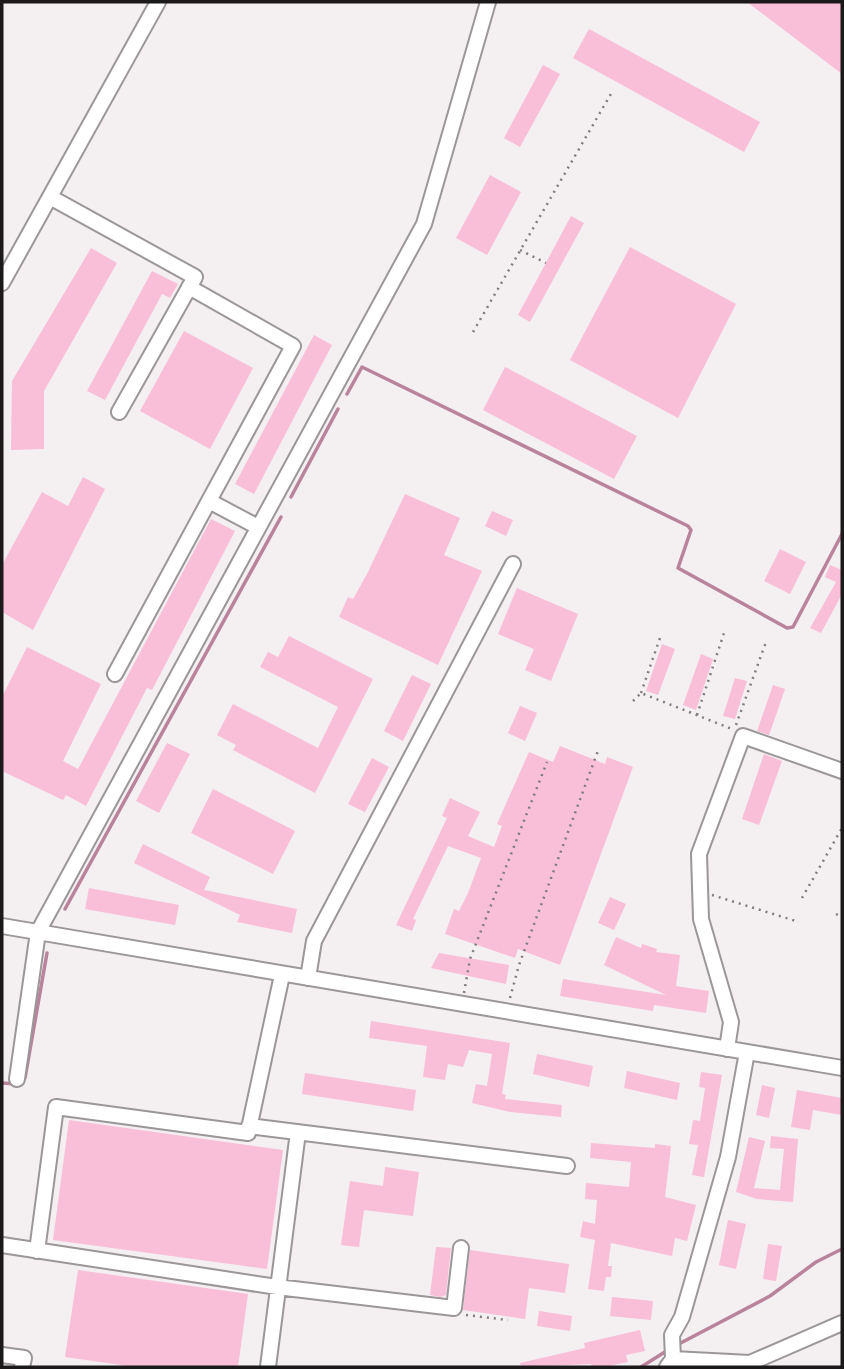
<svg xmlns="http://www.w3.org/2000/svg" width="844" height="1369" viewBox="0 0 844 1369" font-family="Quicksand,sans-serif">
<rect width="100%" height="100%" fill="#f4eff1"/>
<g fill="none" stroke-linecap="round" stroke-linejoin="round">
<path stroke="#ba839c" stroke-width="3.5" d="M 347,394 L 362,367 L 688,526 L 691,530 L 678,568 L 787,628 L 793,627 L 842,534
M 291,497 L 338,409
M 65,909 L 281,517
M 2,1083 L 18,1084 L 25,1078 L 47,953
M 675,1346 L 770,1296 L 816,1262 L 842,1249
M 641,1367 L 668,1350"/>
</g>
<path fill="#f9bed8" d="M 747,2 L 842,2 L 842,74 Z
M 589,29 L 760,122 L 744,152 L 573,58 Z
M 543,65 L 560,74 L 520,147 L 504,138 Z
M 490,175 L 521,192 L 487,255 L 456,238 Z
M 571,216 L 584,223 L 530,322 L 518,315 Z
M 630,247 L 736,304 L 678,418 L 570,360 Z
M 91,248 L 117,263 L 44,391 L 44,449 L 11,450 L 12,381 Z
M 152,271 L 178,284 L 170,298 L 162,294 L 105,400 L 87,391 Z
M 184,331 L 253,368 L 210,449 L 140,411 Z
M 314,335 L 332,345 L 254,494 L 235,484 Z
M 505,367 L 637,436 L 614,479 L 483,410 Z
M 83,477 L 105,489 L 33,630 L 2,612 L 2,565 L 42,492 L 68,506 Z
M 405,494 L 460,518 L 444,555 L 482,571 L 438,665 L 339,617 L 348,597 L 353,599 L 367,574 Z
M 492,511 L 513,520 L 506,536 L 485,526 Z
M 211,519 L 235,531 L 152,690 L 147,688 L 86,806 L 66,795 L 63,800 L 2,771 L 2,697 L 27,647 L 101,684 L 63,761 L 78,769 Z
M 780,549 L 806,562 L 790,594 L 764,581 Z
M 830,565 L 842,570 L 842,594 L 821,633 L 810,628 L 836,582 L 825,577 Z
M 517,588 L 578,614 L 551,681 L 525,670 L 534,649 L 498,634 Z
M 289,636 L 373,679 L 315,793 L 233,750 L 236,745 L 217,735 L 233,704 L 318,748 L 338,707 L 260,667 L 268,652 L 278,657 Z
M 662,644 L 675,649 L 658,695 L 646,691 Z
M 701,654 L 713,659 L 696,710 L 683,705 Z
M 412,675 L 431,684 L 403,741 L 384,731 Z
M 735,678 L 747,681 L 735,719 L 723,716 Z
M 773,685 L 785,689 L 769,735 L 757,731 Z
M 520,706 L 537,713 L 525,741 L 508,733 Z
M 167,743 L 190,754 L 159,813 L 136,801 Z
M 560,746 L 605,764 L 607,757 L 633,767 L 560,965 L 518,949 L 515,958 L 445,934 L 454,909 L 459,911 L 468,893 L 481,858 L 448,846 L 413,919 L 416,920 L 412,931 L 396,925 L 447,818 L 442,816 L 450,798 L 480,812 L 468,836 L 494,847 L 502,826 L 497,824 L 529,752 L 553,762 Z
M 764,754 L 782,761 L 759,825 L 742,819 Z
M 372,758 L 389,767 L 365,812 L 348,804 Z
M 213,789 L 295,831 L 273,874 L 191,833 Z
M 143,844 L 210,877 L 204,890 L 297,909 L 292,933 L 237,922 L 240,915 L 134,863 Z
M 89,888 L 179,905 L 175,925 L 85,909 Z
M 610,897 L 626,904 L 614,930 L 598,923 Z
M 616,937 L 641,948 L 642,944 L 657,949 L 656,952 L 680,955 L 676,986 L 709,991 L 706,1013 L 654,1005 L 653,1011 L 560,996 L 563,979 L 666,995 L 604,965 Z
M 439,953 L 509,965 L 506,984 L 431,968 Z
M 371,1021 L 510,1043 L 502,1094 L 506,1095 L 505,1099 L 562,1105 L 561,1117 L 510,1112 L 472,1103 L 476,1084 L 487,1086 L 492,1054 L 469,1050 L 463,1067 L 448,1064 L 445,1080 L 423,1077 L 427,1046 L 369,1038 Z
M 537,1054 L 593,1066 L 589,1087 L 533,1074 Z
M 627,1071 L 680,1083 L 677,1100 L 624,1088 Z
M 701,1072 L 722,1075 L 704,1177 L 692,1175 L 698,1145 L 689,1144 L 693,1120 L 700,1121 L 705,1088 L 699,1087 Z
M 305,1073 L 416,1090 L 413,1111 L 302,1094 Z
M 762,1085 L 775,1088 L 769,1118 L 756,1115 Z
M 797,1090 L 842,1098 L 842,1115 L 813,1110 L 810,1130 L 791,1127 Z
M 69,1120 L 283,1150 L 267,1269 L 53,1240 Z
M 771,1136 L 798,1139 L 793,1202 L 757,1199 L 736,1192 L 749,1137 L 765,1141 L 754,1188 L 780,1190 L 784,1149 L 770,1148 Z
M 591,1143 L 655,1148 L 655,1144 L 671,1146 L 665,1197 L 696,1205 L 687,1241 L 675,1238 L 672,1256 L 611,1243 L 608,1266 L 612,1266 L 611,1277 L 606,1277 L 604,1291 L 588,1289 L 595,1240 L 580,1237 L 583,1221 L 595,1224 L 597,1200 L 585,1199 L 586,1183 L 629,1187 L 631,1162 L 590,1158 Z
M 385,1167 L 419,1172 L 413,1216 L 364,1210 L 359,1247 L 341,1245 L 350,1181 L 383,1186 Z
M 728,1220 L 746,1224 L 736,1269 L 719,1265 Z
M 768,1244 L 782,1246 L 776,1281 L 763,1279 Z
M 436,1247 L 451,1248 L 446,1295 L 440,1297 L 430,1295 Z
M 470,1250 L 569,1264 L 565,1293 L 529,1288 L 525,1319 L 463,1310 Z
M 78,1270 L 248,1294 L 238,1367 L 135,1367 L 65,1357 Z
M 612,1297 L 653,1301 L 651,1320 L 610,1316 Z
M 539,1311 L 572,1316 L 570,1331 L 537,1326 Z
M 640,1330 L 645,1351 L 626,1355 L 628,1362 L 604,1367 L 592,1367 L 591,1364 L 521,1367 L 520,1363 L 585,1348 L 584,1343 Z"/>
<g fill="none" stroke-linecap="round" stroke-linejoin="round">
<g stroke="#9b9698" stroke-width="18">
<path id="minor" d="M 50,197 L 195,277 L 119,412
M 2,283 L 158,2
M 209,501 L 258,527
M 115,674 L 293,346 L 189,287
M 2,926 L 842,1068
M 308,978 L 314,941 L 513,564
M 727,1049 L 731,1022 L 701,919 L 699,854 L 743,736 L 842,771
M 17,1079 L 38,932 L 424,224 L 488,2
M 249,1126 L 567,1166
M 2,1245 L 277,1287 L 454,1308 L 461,1248
M 37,1251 L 56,1107 L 248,1133 L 282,975
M 2,1355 L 24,1358 L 22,1367
M 673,1359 L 750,1363 L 842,1323
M 268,1367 L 298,1132
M 667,1367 L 673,1359 L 672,1335 L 682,1317 L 728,1157 L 747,1052"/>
</g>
<path stroke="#807d7e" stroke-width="2.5" stroke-dasharray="2 5" stroke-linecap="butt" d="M 520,250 L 546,263
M 473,332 L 612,92
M 641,693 L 661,635
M 633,701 L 641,693 L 732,729
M 697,715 L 724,633
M 736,725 L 766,642
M 712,895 L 799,922
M 802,898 L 842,828
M 836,914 L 842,917
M 464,993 L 470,959 L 547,762
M 510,998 L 519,965 L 599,748
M 466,1315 L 508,1320"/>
<use href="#minor" stroke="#fff" stroke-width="14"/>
</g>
<rect width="844" height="1369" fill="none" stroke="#1b191a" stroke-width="7"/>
</svg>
